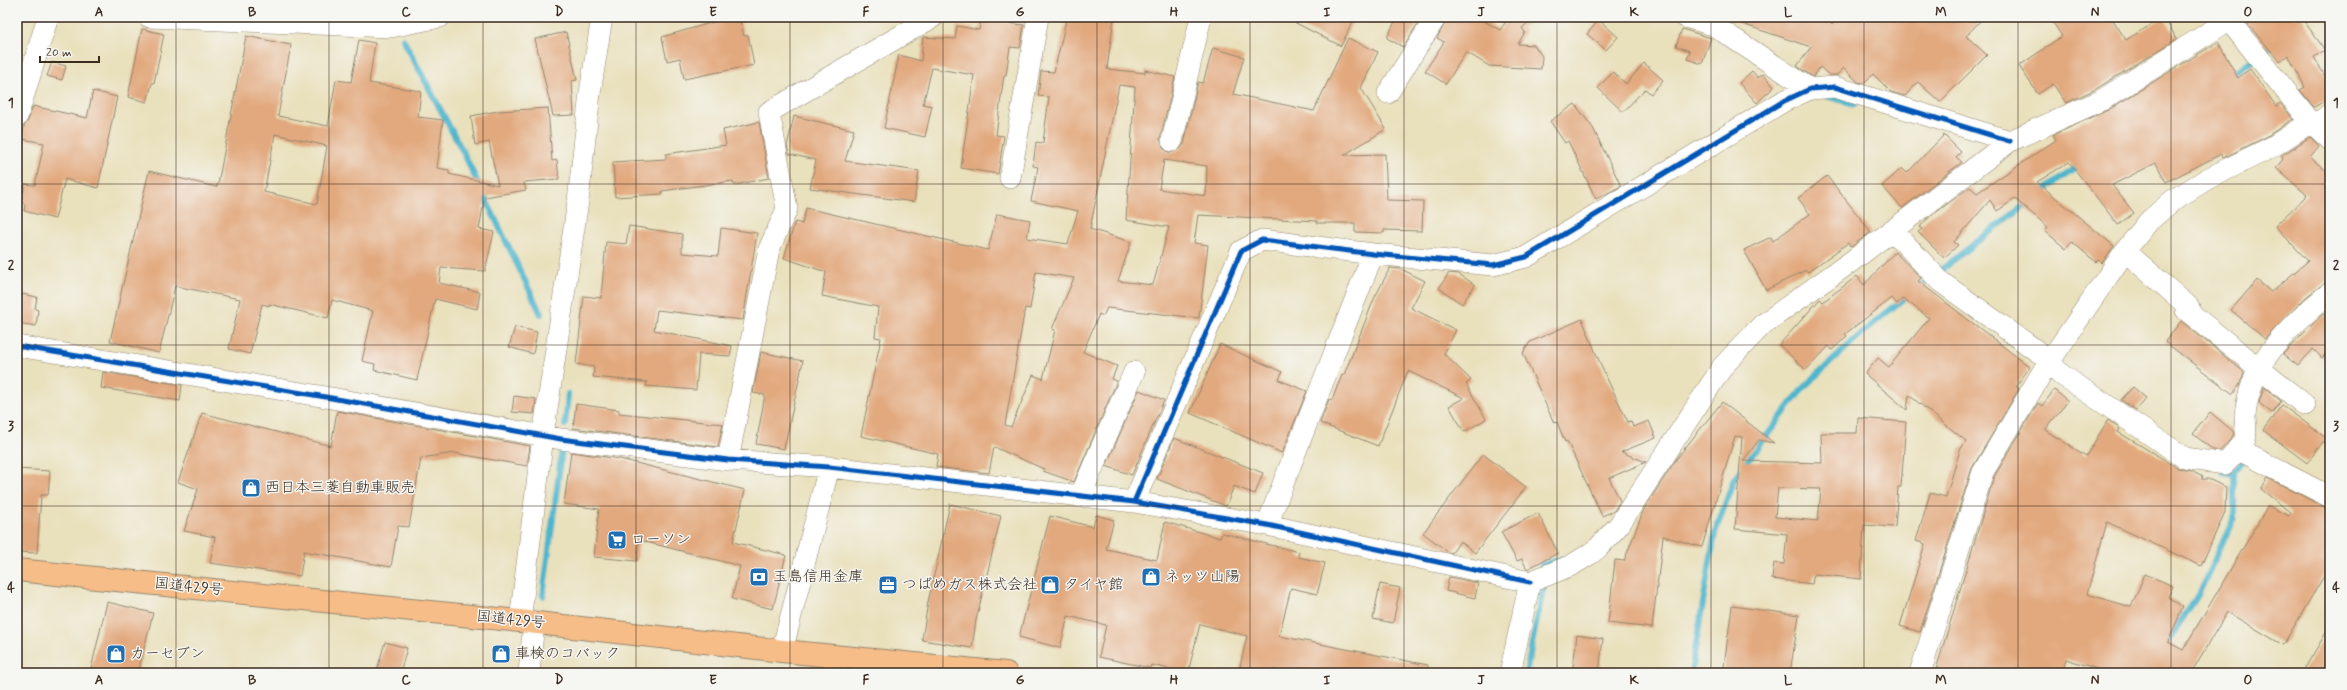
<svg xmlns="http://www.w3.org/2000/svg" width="2347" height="690" viewBox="0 0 2347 690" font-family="Mynerve,'Klee One',sans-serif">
<rect width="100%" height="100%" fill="#f6f6f2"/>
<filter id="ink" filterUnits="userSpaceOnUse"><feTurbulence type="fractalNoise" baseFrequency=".025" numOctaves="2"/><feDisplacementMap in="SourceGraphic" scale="8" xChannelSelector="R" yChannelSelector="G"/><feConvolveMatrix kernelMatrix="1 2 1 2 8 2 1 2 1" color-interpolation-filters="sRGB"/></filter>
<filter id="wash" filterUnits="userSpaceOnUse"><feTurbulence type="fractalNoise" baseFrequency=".012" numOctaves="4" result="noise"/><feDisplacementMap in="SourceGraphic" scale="16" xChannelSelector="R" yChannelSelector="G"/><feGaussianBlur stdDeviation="0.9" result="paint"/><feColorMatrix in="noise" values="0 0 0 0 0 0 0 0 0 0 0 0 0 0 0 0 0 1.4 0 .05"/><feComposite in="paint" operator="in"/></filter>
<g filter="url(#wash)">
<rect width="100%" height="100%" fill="#e9e0bc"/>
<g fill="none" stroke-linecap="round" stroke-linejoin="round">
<path stroke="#4eb5cc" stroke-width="6" d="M 403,39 L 464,154 L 541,314
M 2229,76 L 2263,54 L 2275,43
M 1826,96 L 1855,104
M 2040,193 L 2080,165
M 1917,288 L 2030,201
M 565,425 L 568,394
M 2232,474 L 2243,459
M 1542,567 L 1542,565 L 1561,559
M 543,596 L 562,449
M 2167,642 L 2198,595 L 2234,518 L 2234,474 L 2223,472
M 1526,673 L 1544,585
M 1691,673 L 1715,533 L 1734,479 L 1803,388 L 1861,334 L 1909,294"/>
</g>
<g id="blocks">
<path fill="#e2a97e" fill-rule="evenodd" d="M 731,17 L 739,17 L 744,36 L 748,35 L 754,65 L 684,79 L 680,58 L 667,61 L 662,37 Z
M 1067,17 L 1114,17 L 1107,69 L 1145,73 L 1145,70 L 1175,77 L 1160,139 L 1164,149 L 1170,153 L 1180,149 L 1184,144 L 1198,82 L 1203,83 L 1213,48 L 1244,57 L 1233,94 L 1314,111 L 1348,38 L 1378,52 L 1361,88 L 1386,129 L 1344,155 L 1385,154 L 1387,200 L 1423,201 L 1422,231 L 1384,230 L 1384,233 L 1355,232 L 1355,223 L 1317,223 L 1317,221 L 1279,219 L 1198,215 L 1194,243 L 1208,245 L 1199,318 L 1107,308 L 1103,316 L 1099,314 L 1083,352 L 1117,366 L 1112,379 L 1117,381 L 1074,482 L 1043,471 L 1044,469 L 994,447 L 989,473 L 936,467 L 938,454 L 861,436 L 881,338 L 875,337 L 878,307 L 822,296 L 826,272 L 784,258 L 795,222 L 802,224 L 806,208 L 988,250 L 997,214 L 1030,220 L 1027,238 L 1068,244 L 1078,211 L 1031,201 L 1038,167 L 1033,166 L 1036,142 L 1043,143 L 1049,97 L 1038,96 L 1041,71 L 1054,72 ZM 1119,85 L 1135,87 L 1126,220 L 1169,227 L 1153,285 L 1118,281 L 1131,242 L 1090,229 ZM 1164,160 L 1207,166 L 1206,196 L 1159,189 ZM 1036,272 L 1074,278 L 1052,329 L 1055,330 L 1043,379 L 1033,375 L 1011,427 L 1005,425 L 1025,308 L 1030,309 Z
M 1284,17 L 1355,17 L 1341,46 Z
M 1397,17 L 1422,17 L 1403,47 L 1387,38 Z
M 1448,17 L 1477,17 L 1500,30 L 1509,17 L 1535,17 L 1522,28 L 1525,32 L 1518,44 L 1534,45 L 1542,56 L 1541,69 L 1489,66 L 1466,52 L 1446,84 L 1425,71 L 1444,42 L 1437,38 Z
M 1730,17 L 1824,17 L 1832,25 L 1840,17 L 1984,17 L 1966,36 L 1987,55 L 1940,102 L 1918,82 L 1905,96 L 1891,92 L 1873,74 L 1864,83 L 1858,82 L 1844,68 L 1837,75 L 1829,75 L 1820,67 L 1813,77 L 1797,66 L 1811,47 L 1730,20 Z
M 2049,17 L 2111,17 L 2126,40 L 2164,17 L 2177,39 L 2096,89 L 2066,103 L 2053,84 L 2038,94 L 2019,66 L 2062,36 Z
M 2241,17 L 2301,17 L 2325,50 L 2314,57 L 2330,85 L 2330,98 L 2314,107 L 2300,90 L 2305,87 L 2288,55 L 2280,61 Z
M 981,20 L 1024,25 L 1020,48 L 1010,47 L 1006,75 L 1004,75 L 996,135 L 1004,136 L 998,174 L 961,168 L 974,75 L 932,68 L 923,104 L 932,106 L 925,137 L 884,128 L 899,55 L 921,61 L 923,37 L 955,39 L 957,26 L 979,30 Z
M 1599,20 L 1618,37 L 1606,50 L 1587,34 Z
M 142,29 L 164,34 L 154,83 L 152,83 L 147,102 L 128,97 Z
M 1682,29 L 1711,38 L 1702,64 L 1687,59 L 1690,51 L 1676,46 Z
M 566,32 L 577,80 L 572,81 L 574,115 L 553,116 L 535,39 Z
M 246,36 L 291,45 L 278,116 L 328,126 L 336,80 L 351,82 L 359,40 L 375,43 L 369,83 L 421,91 L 418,117 L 443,120 L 437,168 L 449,170 L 449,174 L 498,185 L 489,142 L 475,145 L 471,116 L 498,111 L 548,108 L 552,161 L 557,160 L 559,179 L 524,182 L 526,190 L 485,197 L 479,229 L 494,232 L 485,271 L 441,268 L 439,283 L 480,292 L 477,309 L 435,299 L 417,380 L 374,370 L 375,364 L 362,361 L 373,311 L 332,300 L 328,318 L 269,304 L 269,306 L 262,304 L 250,354 L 229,349 L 240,299 L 175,286 L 159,353 L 110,341 L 149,171 L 216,187 L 218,184 ZM 275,134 L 327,146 L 317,204 L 264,192 Z
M 2218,42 L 2238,78 L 2250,69 L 2276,106 L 2280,103 L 2293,119 L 2266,137 L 2223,158 L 2221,154 L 2166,182 L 2156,163 L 2112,185 L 2134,213 L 2118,225 L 2069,162 L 2037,182 L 2114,246 L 2102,263 L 2098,260 L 2096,262 L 2072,242 L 2066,249 L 2045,231 L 2048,227 L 2015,199 L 1997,211 L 1990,200 L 1954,242 L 1958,245 L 1944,258 L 1918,232 L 1922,229 L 1920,227 L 1927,219 L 1970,187 L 1977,193 L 2056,140 L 2053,135 L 2108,110 Z
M 52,62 L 66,66 L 62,80 L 47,76 Z
M 1644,63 L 1663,80 L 1651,94 L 1645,89 L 1623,112 L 1598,88 L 1613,72 L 1626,84 Z
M 1752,71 L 1758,78 L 1763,74 L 1774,87 L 1757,103 L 1739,83 Z
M 93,91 L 117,97 L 98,188 L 65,179 L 55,219 L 24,211 L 25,204 L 21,202 L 25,184 L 35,185 L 44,143 L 22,139 L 24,126 L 28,121 L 33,106 L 87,118 Z
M 1575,104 L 1593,128 L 1621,186 L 1596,199 L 1568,141 L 1565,143 L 1550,121 Z
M 794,116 L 854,130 L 845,161 L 919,171 L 914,202 L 810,188 L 816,160 L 789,154 L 787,146 Z
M 759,122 L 769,178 L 734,185 L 733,181 L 662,191 L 662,194 L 615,197 L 613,162 L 666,159 L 666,154 L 726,145 L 723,130 Z
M 1944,135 L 1961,152 L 1956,157 L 1962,162 L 1902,208 L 1882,186 L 1902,168 L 1907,173 Z
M 2310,137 L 2319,146 L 2310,157 L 2330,174 L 2330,279 L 2306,297 L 2265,339 L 2231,310 L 2257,280 L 2271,292 L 2308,261 L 2275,226 L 2307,195 L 2276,168 L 2283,159 L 2281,156 Z
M 1827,176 L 1871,232 L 1851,247 L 1848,243 L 1808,272 L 1806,270 L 1766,290 L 1744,250 L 1771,237 L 1773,241 L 1810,214 L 1798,198 Z
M 629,226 L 682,234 L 682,253 L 718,256 L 721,228 L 757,233 L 743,320 L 657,310 L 654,330 L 732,346 L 730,356 L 699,354 L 696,390 L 646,386 L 647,382 L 593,377 L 594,367 L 576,364 L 584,296 L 601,298 L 606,242 L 626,244 Z
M 1895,252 L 1921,278 L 1918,281 L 2030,367 L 2016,386 L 2019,389 L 1972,468 L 1920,632 L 1900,626 L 1925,544 L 1916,541 L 1930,493 L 1946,497 L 1960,450 L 1966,441 L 1909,395 L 1907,410 L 1865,374 L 1878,358 L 1889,367 L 1929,318 L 1903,298 L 1897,304 L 1892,298 L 1845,334 L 1847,336 L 1832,350 L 1829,346 L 1806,370 L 1779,345 L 1820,299 L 1823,302 L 1857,276 L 1864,285 Z
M 1390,268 L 1401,269 L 1425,281 L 1411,308 L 1456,330 L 1444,354 L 1471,380 L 1466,384 L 1486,419 L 1464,432 L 1449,406 L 1464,398 L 1408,371 L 1378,446 L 1320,423 L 1329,399 L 1332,400 L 1342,375 L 1344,375 L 1374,299 Z
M 1449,273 L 1459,274 L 1475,285 L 1462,304 L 1439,288 Z
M 17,293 L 37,297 L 35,309 L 38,310 L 36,326 L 17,323 Z
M 2323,314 L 2330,320 L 2330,349 L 2322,358 L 2313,349 L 2298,366 L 2283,354 Z
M 1582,319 L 1602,368 L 1628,422 L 1631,421 L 1633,427 L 1649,421 L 1656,438 L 1621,452 L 1646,462 L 1609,478 L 1620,501 L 1614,511 L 1602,516 L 1567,441 L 1565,442 L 1557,422 L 1554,423 L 1523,353 L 1530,342 Z
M 2181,321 L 2244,372 L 2239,386 L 2233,394 L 2165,342 Z
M 515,327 L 537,332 L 533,354 L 509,347 Z
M 1220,344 L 1282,372 L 1279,380 L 1307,391 L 1282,453 L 1190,413 Z
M 761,352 L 803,361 L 784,449 L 756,444 L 765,395 L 753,393 Z
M 103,372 L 182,385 L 180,401 L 101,388 Z
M 2133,387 L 2146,398 L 2136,410 L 2121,400 Z
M 2264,387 L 2281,401 L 2272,413 L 2259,403 Z
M 1139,390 L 1164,400 L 1132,475 L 1106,466 Z
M 2054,390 L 2068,401 L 2045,430 L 2086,456 L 2108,420 L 2120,429 L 2118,432 L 2178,468 L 2191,471 L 2203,477 L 2201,479 L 2208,479 L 2226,487 L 2225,512 L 2201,566 L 2107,522 L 2087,594 L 2131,607 L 2145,574 L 2173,586 L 2168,597 L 2183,607 L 2168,642 L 2183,650 L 2268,506 L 2289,516 L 2291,513 L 2261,489 L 2268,478 L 2330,510 L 2330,566 L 2283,645 L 2227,612 L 2191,673 L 2110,673 L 2066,659 L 2062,673 L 1935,673 L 1994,477 L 2038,403 L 2042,406 Z
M 514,396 L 536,399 L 534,414 L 512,412 Z
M 1722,402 L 1774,443 L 1759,440 L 1743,461 L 1822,463 L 1821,433 L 1857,433 L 1858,418 L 1906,422 L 1901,487 L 1898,487 L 1895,527 L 1864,525 L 1861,579 L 1814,574 L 1812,584 L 1772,579 L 1774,563 L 1784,564 L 1787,534 L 1735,529 L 1742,437 L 1735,436 L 1702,547 L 1663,536 L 1652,628 L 1608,623 L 1615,560 L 1624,561 L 1644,509 L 1677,458 ZM 1778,488 L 1821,489 L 1818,521 L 1775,517 Z
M 576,404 L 619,410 L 619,413 L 723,424 L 718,447 L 573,428 Z
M 2282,405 L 2326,438 L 2307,463 L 2263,430 Z
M 337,411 L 530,446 L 527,466 L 454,453 L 421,458 L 409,527 L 398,526 L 391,567 L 304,551 L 300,576 L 210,563 L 215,537 L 184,531 L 198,489 L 178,482 L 202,413 L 331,446 Z
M 2210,412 L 2234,432 L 2232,438 L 2220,451 L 2213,450 L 2193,434 Z
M 1174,438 L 1263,473 L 1255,494 L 1234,486 L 1226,506 L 1157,479 Z
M 571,452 L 620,459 L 745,490 L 733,542 L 786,555 L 773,609 L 732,599 L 740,566 L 639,540 L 637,561 L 594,557 L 599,509 L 564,504 Z
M 1483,454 L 1526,487 L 1475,553 L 1460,541 L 1452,553 L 1448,552 L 1423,533 Z
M 17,469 L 50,471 L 48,495 L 41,495 L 37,553 L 17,552 Z
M 950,504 L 1001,516 L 976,620 L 972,648 L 922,640 L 928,602 Z
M 1538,513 L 1558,553 L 1527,569 L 1522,559 L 1517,561 L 1501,532 Z
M 1096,515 L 1114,520 L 1106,549 L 1157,560 L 1165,522 L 1220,538 L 1222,533 L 1299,552 L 1298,557 L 1325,563 L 1317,594 L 1291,588 L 1279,636 L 1428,665 L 1427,673 L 1340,673 L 1313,668 L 1312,673 L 1287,673 L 1273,670 L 1272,673 L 1248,673 L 1239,671 L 1247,636 L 1200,624 L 1188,673 L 1151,665 L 1150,668 L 1099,657 L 1106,625 L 1068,616 L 1060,648 L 1019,637 L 1050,516 L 1093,527 Z
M 1449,577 L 1478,583 L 1475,598 L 1446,591 Z
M 1380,584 L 1400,588 L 1393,623 L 1373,619 Z
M 107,602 L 153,613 L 138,673 L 90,673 Z
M 1732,606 L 1799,615 L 1790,673 L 1723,673 Z
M 2330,626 L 2330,673 L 2302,673 Z
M 1577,635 L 1603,639 L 1599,673 L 1572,673 Z
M 385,642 L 407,648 L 400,673 L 376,673 Z"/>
</g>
</g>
<g filter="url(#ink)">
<use href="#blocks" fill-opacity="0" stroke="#92856d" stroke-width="1"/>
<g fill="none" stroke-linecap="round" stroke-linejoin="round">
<g stroke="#92856d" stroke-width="22">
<path id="minor" d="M 149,17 L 391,27 L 440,17
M 1685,17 L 1713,25 L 1810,89
M 2222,17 L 2235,28 L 2311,122 L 2330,140
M 1388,93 L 1436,17
M 17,117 L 48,17
M 2314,126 L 2330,114
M 1172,141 L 1201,17
M 1010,178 L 1038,17
M 1892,230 L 1941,282 L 2041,354 L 2062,375 L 2185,458 L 2225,464 C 2231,457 2242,447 2245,440 C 2247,433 2245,422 2245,415 C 2246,404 2250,390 2254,379 C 2264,351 2306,311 2330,293
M 2125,251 L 2189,307 L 2186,310 L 2305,405
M 17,346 L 320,396 L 561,439 L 728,460 L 829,467 L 1134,502 L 1267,525 L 1530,582
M 2237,449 L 2330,497
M 728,460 L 769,249 L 787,209 L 769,112 L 933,17
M 1080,497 L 1134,372
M 1134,502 L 1241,251 L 1262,240 L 1373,254 L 1493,265 L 1526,257 L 1784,101 L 1810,89 L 1835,87 L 2010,141
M 1267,525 L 1373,254
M 520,621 L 543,436 L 578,201 L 590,93 L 602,17
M 782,651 L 829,467
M 529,673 L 534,622
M 1510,673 L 1530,582 L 1572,565 L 1590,554 L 1598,548 L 1619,525 L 1723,366 L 1762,325 L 1852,261 L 2010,141 L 2102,100 L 2226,22
M 1920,673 L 1983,472 L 2043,371 L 2125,251 L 2149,221 L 2172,201 L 2207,179 L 2272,147 L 2311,122"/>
</g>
<g stroke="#92856d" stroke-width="24">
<path id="highway" d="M 17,570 L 520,621 L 782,651 L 1006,673"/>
</g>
<use href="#minor" stroke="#fff" stroke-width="21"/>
<use href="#highway" stroke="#f7bd88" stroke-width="22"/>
<g stroke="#f6f6f2" stroke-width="8">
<path id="cycleway" d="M 17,346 L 320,396 L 561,439 L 728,460 L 829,467 L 1134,502 L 1267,525 L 1530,582
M 1134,502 L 1241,251 L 1262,240 L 1373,254 L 1493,265 L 1526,257 L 1784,101 L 1810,89 L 1835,87 L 2010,141"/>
</g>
<use href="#cycleway" stroke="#0057b8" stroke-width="5"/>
</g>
</g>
<path fill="none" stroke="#3b2a1e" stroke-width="1" stroke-opacity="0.55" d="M 176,17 L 176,673M 329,17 L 329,673M 483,17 L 483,673M 636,17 L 636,673M 790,17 L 790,673M 943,17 L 943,673M 1097,17 L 1097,673M 1250,17 L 1250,673M 1404,17 L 1404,673M 1557,17 L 1557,673M 1711,17 L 1711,673M 1864,17 L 1864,673M 2018,17 L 2018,673M 2171,17 L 2171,673M 17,184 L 2330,184M 17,345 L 2330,345M 17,506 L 2330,506"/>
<defs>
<g id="shop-square" transform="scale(1)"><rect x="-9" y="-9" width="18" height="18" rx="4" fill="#1f6fb2" stroke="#f6f6f2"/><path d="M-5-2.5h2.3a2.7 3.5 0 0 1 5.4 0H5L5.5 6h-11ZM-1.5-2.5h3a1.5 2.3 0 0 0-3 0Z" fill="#fff"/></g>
<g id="supermarket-square" transform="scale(1)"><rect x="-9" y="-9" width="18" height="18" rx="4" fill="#1f6fb2" stroke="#f6f6f2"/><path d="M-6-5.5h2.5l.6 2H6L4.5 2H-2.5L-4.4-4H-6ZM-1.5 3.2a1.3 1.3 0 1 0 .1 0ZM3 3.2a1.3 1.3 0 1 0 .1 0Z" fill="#fff"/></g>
<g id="bank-square" transform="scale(1)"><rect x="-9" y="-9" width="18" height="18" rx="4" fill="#1f6fb2" stroke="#f6f6f2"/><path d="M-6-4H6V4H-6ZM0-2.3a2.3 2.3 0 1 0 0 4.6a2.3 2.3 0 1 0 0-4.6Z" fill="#fff"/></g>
<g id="office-square" transform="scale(1)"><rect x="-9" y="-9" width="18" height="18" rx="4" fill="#1f6fb2" stroke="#f6f6f2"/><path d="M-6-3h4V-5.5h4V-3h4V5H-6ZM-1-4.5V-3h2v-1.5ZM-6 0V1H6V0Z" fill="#fff"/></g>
</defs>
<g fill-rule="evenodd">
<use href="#shop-square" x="251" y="488"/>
<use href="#supermarket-square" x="617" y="540"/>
<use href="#bank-square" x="759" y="577"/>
<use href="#shop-square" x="1151" y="577"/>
<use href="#office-square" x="888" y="585"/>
<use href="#shop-square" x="1050" y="585"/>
<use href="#shop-square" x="116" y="654"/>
<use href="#shop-square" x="501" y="654"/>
</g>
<g text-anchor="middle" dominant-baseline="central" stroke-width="3" stroke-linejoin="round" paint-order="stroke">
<g font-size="15" fill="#3b2a1e" stroke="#f6f6f2" text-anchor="start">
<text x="265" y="488">西日本三菱自動車販売</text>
<text x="631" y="540">ローソン</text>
<text x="773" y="577">玉島信用金庫</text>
<text x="1165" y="577">ネッツ山陽</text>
<text x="902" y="585">つばめガス株式会社</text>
<text x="1064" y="585">タイヤ館</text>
<text x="130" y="654">カーセブン</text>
<text x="515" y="654">車検のコバック</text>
</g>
<g font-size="15" fill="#3b2a1e" stroke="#f6f6f2">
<text transform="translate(189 587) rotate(6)">国道429号</text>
<text transform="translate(511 620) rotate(6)">国道429号</text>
</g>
</g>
<rect width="2347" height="690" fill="none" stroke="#f6f6f2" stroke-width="44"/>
<path d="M40 56v6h59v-6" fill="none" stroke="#3b2a1e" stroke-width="2"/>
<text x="46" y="56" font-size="12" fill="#3b2a1e" stroke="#f6f6f2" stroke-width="3" paint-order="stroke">20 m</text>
<rect x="22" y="22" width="2303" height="646" fill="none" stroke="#3b2a1e" stroke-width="1.5"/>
<g font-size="13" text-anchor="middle" font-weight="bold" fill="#3b2a1e">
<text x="99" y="16">A</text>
<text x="252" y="16">B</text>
<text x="406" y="16">C</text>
<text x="559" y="16">D</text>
<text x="713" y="16">E</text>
<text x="866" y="16">F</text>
<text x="1020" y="16">G</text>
<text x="1174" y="16">H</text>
<text x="1327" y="16">I</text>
<text x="1481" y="16">J</text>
<text x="1634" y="16">K</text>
<text x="1788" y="16">L</text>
<text x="1941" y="16">M</text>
<text x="2095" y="16">N</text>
<text x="2248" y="16">O</text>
<text x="11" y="107">1</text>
<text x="2336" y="107">1</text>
<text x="11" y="269">2</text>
<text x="2336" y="269">2</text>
<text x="11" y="430">3</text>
<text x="2336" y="430">3</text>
<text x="11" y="592">4</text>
<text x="2336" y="592">4</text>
<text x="99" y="684">A</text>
<text x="252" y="684">B</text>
<text x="406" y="684">C</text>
<text x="559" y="684">D</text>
<text x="713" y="684">E</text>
<text x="866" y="684">F</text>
<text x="1020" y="684">G</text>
<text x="1174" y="684">H</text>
<text x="1327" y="684">I</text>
<text x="1481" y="684">J</text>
<text x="1634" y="684">K</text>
<text x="1788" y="684">L</text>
<text x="1941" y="684">M</text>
<text x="2095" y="684">N</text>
<text x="2248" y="684">O</text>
</g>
</svg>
